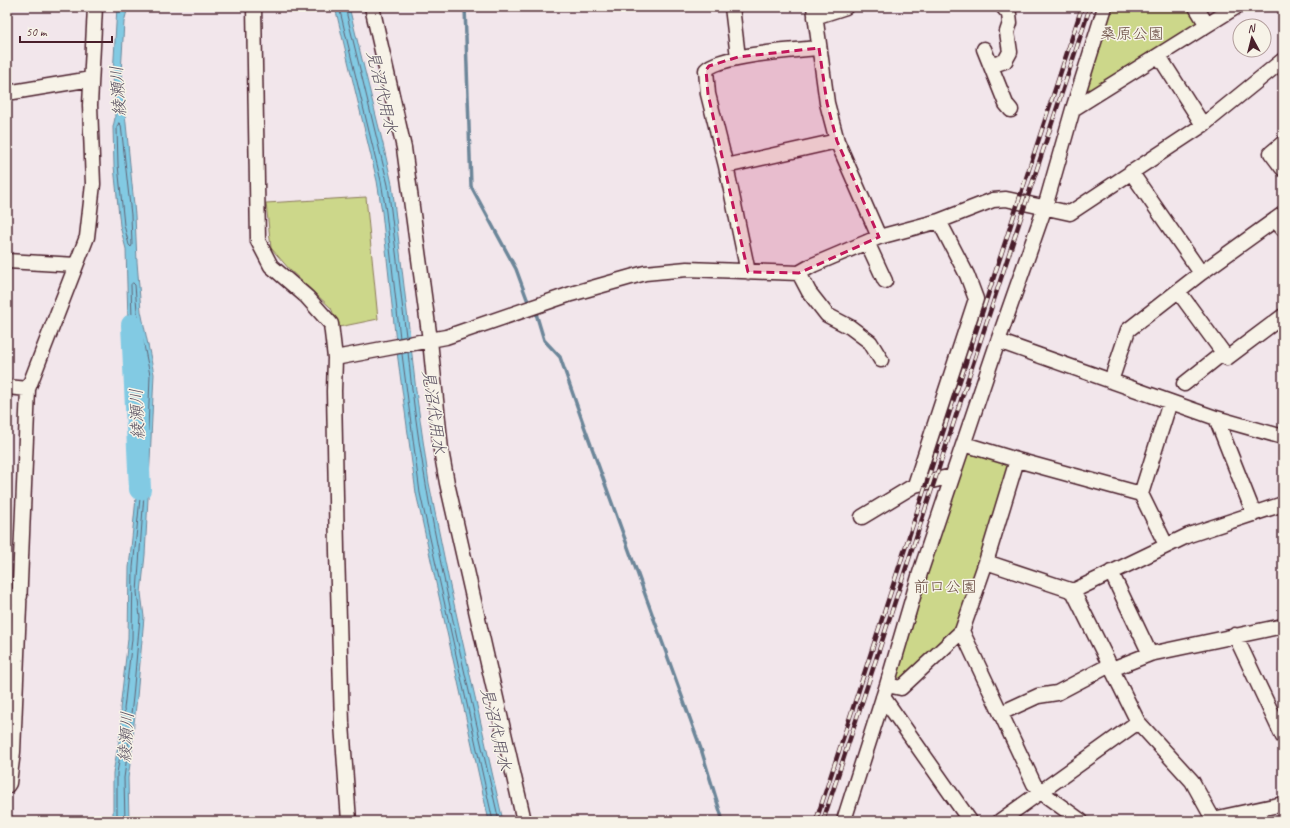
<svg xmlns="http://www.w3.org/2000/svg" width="1290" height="828" viewBox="0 0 1290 828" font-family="Caveat,'Klee One',sans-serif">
<rect width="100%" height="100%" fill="#f2e6eb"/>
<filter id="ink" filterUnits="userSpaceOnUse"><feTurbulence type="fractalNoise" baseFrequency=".025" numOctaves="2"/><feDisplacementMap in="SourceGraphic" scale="8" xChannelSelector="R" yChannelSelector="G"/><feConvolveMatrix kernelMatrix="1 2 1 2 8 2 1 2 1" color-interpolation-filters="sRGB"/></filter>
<g filter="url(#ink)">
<path fill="#ccd78a" stroke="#8b7b5a" d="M 1112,7 L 1191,7 L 1197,18 L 1197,24 L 1089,94 L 1084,90 Z
M 366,197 L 378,319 L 339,327 L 331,308 L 290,270 L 271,248 L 266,203 Z
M 972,451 L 1005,460 L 1009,467 L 958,628 L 902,680 L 896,676 L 916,615 L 913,609 L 963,455 Z"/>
<path fill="#82cae3" stroke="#6c8699" d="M 117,7 L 128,7 L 124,22 L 121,73 L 135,215 L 137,262 L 141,311 L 154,374 L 150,461 L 145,555 L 141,593 L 144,617 L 137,697 L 134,723 L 132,750 L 128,778 L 129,821 L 113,821 L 113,773 L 122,725 L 120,709 L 128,639 L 129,568 L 137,488 L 140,438 L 139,401 L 128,320 L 126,249 L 120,226 L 114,166 L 113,127 L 115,118 L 113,75 Z
M 335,7 L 349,7 L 383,144 L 392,184 L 410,337 L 416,391 L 429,483 L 450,586 L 503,821 L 489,821 L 416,493 L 397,352 L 382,212 L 377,181 Z"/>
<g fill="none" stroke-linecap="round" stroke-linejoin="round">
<path stroke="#606375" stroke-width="1" d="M 339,7 L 381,181 L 386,212 L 400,338
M 345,7 L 388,185 L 406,336
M 119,123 L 121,125 L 131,215 L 132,245 L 131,247 L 129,245 L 124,225 L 118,165 L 117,128 Z
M 133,283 L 135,285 L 137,311 L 150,375 L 148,431 L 146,433 L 144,431 L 143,401 L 132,319 L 131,285 Z
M 408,352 C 423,511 464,666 499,821
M 402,354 L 420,493 L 493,821
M 141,492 L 143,492 L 144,494 L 137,592 L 140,617 L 133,697 L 130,723 L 128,724 L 126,722 L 124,709 L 132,639 L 133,568 Z
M 117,821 L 117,773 L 125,727 L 127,726 L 129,728 L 128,749 L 124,778 L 125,821"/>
<path stroke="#6c8699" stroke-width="3.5" d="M 465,7 L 471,186 L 516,269 L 527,299 L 531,305
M 535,310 L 544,340 L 560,357 L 583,423 L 701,749 L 723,821"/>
<path stroke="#82cae3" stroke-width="22" d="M 132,325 L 140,489"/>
<g stroke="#4a1f2b" stroke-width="17">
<path id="minor" d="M 254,7 L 258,241 L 271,266 L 307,297 L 331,324 L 335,358 L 334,391 L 337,551 L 342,724 L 349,821
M 372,7 L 404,148 L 430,340 L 441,450 L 447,483 L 524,821
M 732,7 L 738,57
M 814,7 L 827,103 L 837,141 L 879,237
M 1003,7 L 1009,14 L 1010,23 L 1007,32 L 1010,52 L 1005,61 L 996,64 L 992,69 L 1006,104 L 1011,110
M 815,17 L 846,7
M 1207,25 L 1236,7
M 984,49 L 992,69
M 1159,56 L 1203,125
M 7,93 L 91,79
M 1073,109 L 1207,25 L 1196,7
M 1283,143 L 1271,153 L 1283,169
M 726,166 L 837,141
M 1131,172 L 1201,273
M 1275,220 L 1283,229
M 867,242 L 885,281
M 7,261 L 76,265
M 748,272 L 726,166 L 708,94 L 706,70 C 720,55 796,50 819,48
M 799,273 L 809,292 L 827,315 L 850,327 L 870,342 L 881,360
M 1178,291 L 1227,358 L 1283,316
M 998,341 L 1216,418 L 1283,437
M 335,358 L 446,337 L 571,294 L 645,273 L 687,269 L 799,273 L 813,265 L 879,237 L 939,221 L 993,200 L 1006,199 L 1070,213 L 1203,125 L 1283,60
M 1111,381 L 1128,330 L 1201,273 L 1283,214
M 1184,384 L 1223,353
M 7,387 L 28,389
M 1216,418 L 1254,514
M 1017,460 L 1141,494
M 915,485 L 976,299 L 967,275 L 939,221
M 862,517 L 915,485 L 952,476
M 1166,545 L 1141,494 L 1170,402
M 986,562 L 1073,591 L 1138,722 L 1192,781 L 1213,819
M 1111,572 L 1150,654
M 1073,591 L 1189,535 L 1283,504
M 7,596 L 20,596
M 962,631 L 1034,784 L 1041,792 L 1081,821
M 1235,635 L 1283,737
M 1112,669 L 1150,654 L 1283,626
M 887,685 L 901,688 L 962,631 L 986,562 L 1017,460 L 964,444
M 883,697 L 970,821
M 1001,713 L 1038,696 L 1057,693 L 1110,665
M 7,786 L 9,783 L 13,752 L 28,389 L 87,237 L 93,184 L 90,105 L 95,7
M 847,821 L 845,817 L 887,685 L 920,573 L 998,341 L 1045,207 L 1073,109 L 1105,7
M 1000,821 L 1138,722
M 1211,821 L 1213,819 L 1283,804"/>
</g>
<use href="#minor" stroke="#f7f3e8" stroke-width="14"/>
<g stroke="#4a1f2b" stroke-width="4.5">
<path id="rail" d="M 816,821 L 1082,7
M 823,821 L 1090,7"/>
</g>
<use href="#rail" stroke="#f7f3e8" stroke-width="3" stroke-dasharray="9" stroke-linecap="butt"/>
</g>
</g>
<path fill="#c2185b" fill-opacity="0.2" stroke="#c2185b" stroke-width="3" stroke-dasharray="8 5" stroke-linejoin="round" d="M 819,48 L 827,103 L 837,141 L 879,237 L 799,273 L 748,272 L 708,94 L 706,70 L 709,66 L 738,57 Z"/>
<g text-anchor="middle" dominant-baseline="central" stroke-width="3" stroke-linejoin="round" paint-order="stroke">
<g font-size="16" fill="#6a4d43" stroke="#f7f3e8">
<text x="1132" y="34">桑原公園</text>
<text x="945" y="587">前口公園</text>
</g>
<g font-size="17" font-style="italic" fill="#5b5262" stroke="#f7f3e8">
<text transform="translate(118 91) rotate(-94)">綾瀬川</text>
<text transform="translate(382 92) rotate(77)">見沼代用水</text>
<text transform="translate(434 412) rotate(82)">見沼代用水</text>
<text transform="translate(137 414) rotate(-92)">綾瀬川</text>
<text transform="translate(496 729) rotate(77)">見沼代用水</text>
<text transform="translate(126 737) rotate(-86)">綾瀬川</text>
</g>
</g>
<rect width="1290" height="828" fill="none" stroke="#f7f3e8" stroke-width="24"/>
<rect x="12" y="12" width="1266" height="804" fill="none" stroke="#4a1f2b" stroke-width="1.5" filter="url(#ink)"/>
<g transform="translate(1252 38) rotate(353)"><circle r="19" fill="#f7f3e8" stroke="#b29e9c"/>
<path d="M0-3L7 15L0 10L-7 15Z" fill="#4a1f2b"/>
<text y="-6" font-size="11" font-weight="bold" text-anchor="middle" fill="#4a1f2b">N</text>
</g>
<path d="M20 36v6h92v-6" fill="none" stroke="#4a1f2b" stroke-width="2"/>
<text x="26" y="36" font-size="12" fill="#4a1f2b" stroke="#f7f3e8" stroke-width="3" paint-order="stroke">50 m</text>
</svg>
